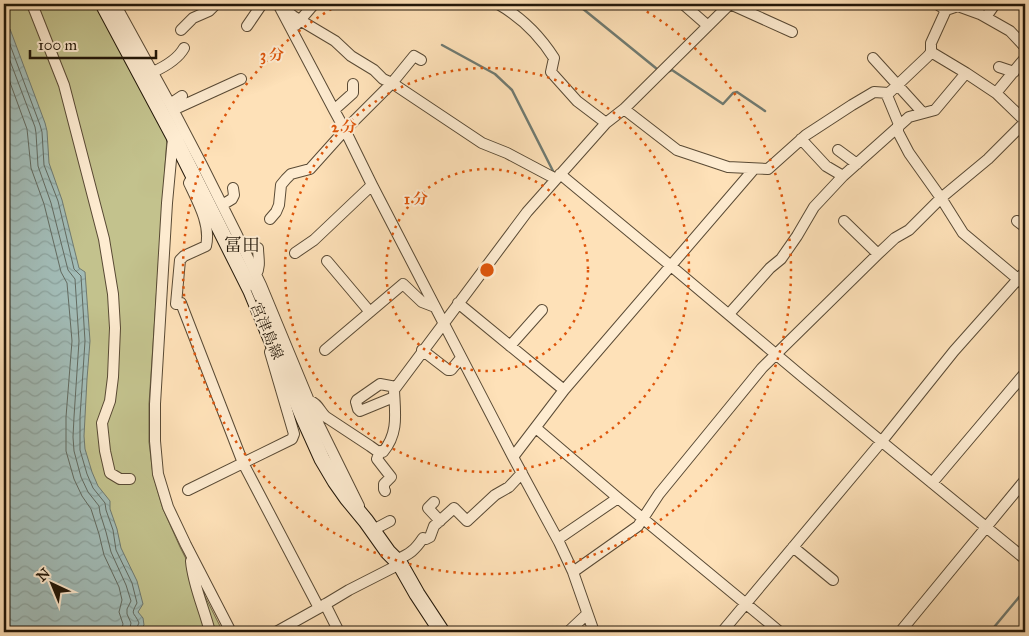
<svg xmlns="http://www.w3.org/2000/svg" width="1029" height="636" viewBox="0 0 1029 636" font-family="'IM FELL Great Primer','Noto Serif JP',serif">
<defs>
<pattern id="water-waves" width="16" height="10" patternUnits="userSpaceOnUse" patternTransform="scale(1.25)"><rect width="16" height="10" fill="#a2bcb7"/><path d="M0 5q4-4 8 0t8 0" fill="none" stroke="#8ba19c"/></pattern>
</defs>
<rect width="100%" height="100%" fill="#fee1b8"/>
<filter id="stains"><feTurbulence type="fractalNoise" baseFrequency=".004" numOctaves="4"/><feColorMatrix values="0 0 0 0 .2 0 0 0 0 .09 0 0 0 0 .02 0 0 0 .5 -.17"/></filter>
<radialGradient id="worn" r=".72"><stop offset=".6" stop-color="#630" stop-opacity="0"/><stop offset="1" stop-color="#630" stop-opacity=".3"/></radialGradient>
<path fill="#c3c28d" stroke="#726c4b" d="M 4,4 L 96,4 L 167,137 L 149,404 L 149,442 L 153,475 L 163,509 L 180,547 L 223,632 L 135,632 L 88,466 L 4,63 Z"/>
<path fill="url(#water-waves)" stroke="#6f7a71" d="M 5,27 L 8,27 L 10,29 L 45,123 L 47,131 L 49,163 L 62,200 L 79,268 L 85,272 L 90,341 L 87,379 L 84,436 L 85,449 L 92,472 L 98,486 L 110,501 L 110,509 L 117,529 L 121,548 L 137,581 L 143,604 L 138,612 L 143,618 L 144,625 L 139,631 L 135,632 L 4,632 L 4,31 L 5,40 L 6,40 Z"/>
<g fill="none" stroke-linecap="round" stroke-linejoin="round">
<path stroke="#626a60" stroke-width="1" d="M 4,32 L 6,34 L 40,125 L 42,132 L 44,165 L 58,201 L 74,269 L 81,276 L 85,341 L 80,417 L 80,450 L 87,474 L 93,488 L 105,503 L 106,510 L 113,530 L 116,550 L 132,583 L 137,603 C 130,616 134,611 139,623 L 136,629 L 135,632
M 4,45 L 35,127 L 36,133 L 38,166 L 51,203 L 68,270 L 75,279 L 79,341 L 74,417 L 73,437 L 74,451 L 81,477 L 88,492 L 99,506 L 100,513 L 106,532 L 111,552 L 126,585 L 131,601 L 127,609 L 127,614 L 131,623 L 129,632
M 4,66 L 27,129 L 31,168 L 44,204 L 61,272 L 67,283 L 72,341 L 66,417 L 66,451 L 74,479 L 82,496 L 91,509 L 99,534 L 104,555 L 119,587 L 122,600 L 119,612 L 123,624 L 121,632"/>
<path stroke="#6f7a71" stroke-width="2.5" d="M 577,4 L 657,69
M 442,45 L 495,74 L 512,90 L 554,173
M 667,72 L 672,70 L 723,104 L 733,93 L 737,92 L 765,111
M 990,632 L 1025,590"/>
<g stroke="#594a35" stroke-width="12">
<path id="street" d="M 32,4 L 64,85 L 104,239 L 113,294 L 115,328 L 113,377 L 110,401 L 102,423 L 105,451 L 110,473 L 120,479 L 130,479
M 115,4 L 170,104 L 202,165 L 236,233 L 261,285 L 319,425 L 359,506
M 278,4 L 334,110 L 345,130 L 372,185 L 513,457 L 559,542 L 573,572 L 594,632
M 498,4 C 521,17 540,36 554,58 L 551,72 L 577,101 L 606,123
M 683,4 L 707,25
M 730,4 L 792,32
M 937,4 L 946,10 L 958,6 L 980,14 L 1010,31 L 1025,47
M 283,8 L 293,16 L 335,41 L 351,56 L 374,70 L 383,79 L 392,83 L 482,143 L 507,153 L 556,179
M 986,17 L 995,4
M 296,25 L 314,4
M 247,26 L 262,4
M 181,30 L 193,18 L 209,11 L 216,4
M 931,52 L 966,73 L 996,93 L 1025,121
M 873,58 L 923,113
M 999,67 L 1014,72
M 153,72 C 164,67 178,59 184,48
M 886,93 L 898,122 L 898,132 L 909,153 L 941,198 L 963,233 L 1025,285
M 996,93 L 1025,58
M 170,104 L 182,96
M 624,109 L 677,150 L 728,167 L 768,169 L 806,135 L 852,105 L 874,92 L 889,93 L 928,56 L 931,52 L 931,43 L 946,10
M 173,110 L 241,79
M 334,110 L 353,93 L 353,84
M 173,138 L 167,203 L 155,404 L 155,441 L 158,474 L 168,507 L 186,545 L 231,632
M 801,139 L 826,166 L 843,176
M 838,150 L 857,164
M 560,174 L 671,266 L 804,378 L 1025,559
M 190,181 L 189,183 C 198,202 211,225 206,246 L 184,256 L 180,260 L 176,304 L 181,303 L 243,463 L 319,608 L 349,590 L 400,564
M 222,205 L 232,199 L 234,195 L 233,188
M 270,219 L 276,212 L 279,205 L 281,185 L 286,179 L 291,174 L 310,169 L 345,130 L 392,83 L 414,56 L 421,60
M 844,221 L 878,254
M 1017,221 L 1025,227
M 295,253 L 314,240 L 372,185
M 327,261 L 370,312
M 256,275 C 261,266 258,257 258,248
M 458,303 L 564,390
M 729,314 L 770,268 L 781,259 L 797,236 L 814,207 L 843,176 L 909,117 L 935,110 L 966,73
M 510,346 L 542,310
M 325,350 L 403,284 L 422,302 L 435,307
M 422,350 L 448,370 L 451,370 L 461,358
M 394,397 L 360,411 L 358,409 L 356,402 L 357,400 L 380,384 L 396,387
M 310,401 C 318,403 320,412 326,417 L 370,446 L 377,451 L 383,452 C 399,433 395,413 394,390 L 527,212 L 606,123 L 624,109 L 730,4
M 536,428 L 618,498 L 780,632
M 380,451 L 377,459 L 391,477 L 384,484 L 384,489 L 385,491
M 513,457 L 564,390 L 754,169
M 932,483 L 1025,373
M 188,490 L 292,439 L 294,434 L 270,352
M 434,502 L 428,508 L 440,521
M 373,530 L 390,521
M 558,539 L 618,498
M 793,547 L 833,580
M 396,560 C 410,554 415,550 423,538 L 426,539 L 430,537 L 434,526 L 454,508 L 467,521 L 495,495 L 509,487 L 522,473
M 191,561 C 193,585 204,608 210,632
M 573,572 L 638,526 L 659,494 L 762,368 L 878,254 L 895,238 L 909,230 L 941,198 L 988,159 L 1025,122
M 325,604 L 339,632
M 276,632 L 319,608
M 568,632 L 587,614
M 722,632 L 882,441 L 954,351 L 1018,279 L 1025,272
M 900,632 L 1025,480"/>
</g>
<g stroke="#221709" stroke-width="17">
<path id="secondary" d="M 103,4 L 173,135 L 251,291 L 304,419 L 322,459 L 335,481 L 347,498 L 366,521 L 388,552 L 400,564 L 417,594 L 442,632"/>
</g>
<use href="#street" stroke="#feecd1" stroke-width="10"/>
<use href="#secondary" stroke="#feecd1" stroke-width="15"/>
</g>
<g fill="none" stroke="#de560c" stroke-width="2.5" stroke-dasharray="2.5 5">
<circle cx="487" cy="270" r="101"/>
<circle cx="487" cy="270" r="202"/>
<path d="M634 4A304 304 0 1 1 340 4"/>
</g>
<g text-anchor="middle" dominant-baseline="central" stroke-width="4" stroke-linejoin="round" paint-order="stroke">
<g font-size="15" fill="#221709" stroke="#feecd1">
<text transform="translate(264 324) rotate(67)">一宮津島線</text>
</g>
<g font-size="18" fill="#221709" stroke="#feecd1">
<text x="242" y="245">冨田</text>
</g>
</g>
<circle cx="487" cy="270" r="8" fill="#de560c" stroke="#feecd1" stroke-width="2.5"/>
<g font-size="15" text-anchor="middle" font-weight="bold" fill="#de560c" stroke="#feecd1" stroke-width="4" stroke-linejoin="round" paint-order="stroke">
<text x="272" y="60">3 分</text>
<text x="344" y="132">2 分</text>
<text x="416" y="204">1 分</text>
</g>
<rect width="1029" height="636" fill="none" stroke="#fee1b8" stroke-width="20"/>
<rect x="5" y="5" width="1019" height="626" fill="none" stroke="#221709" stroke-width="2.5"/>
<rect x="10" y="10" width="1009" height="616" fill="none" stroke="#221709"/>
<g transform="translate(52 584) rotate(316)" stroke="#feecd1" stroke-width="4" paint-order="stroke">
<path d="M0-4L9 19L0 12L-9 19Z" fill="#221709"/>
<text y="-8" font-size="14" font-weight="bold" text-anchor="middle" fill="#221709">N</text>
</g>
<path d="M30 50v8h126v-8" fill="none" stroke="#221709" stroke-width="2.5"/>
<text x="38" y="50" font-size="15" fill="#221709" stroke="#feecd1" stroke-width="4" paint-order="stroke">100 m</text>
<rect width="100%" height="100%" filter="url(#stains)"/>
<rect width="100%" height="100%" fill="url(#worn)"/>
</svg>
